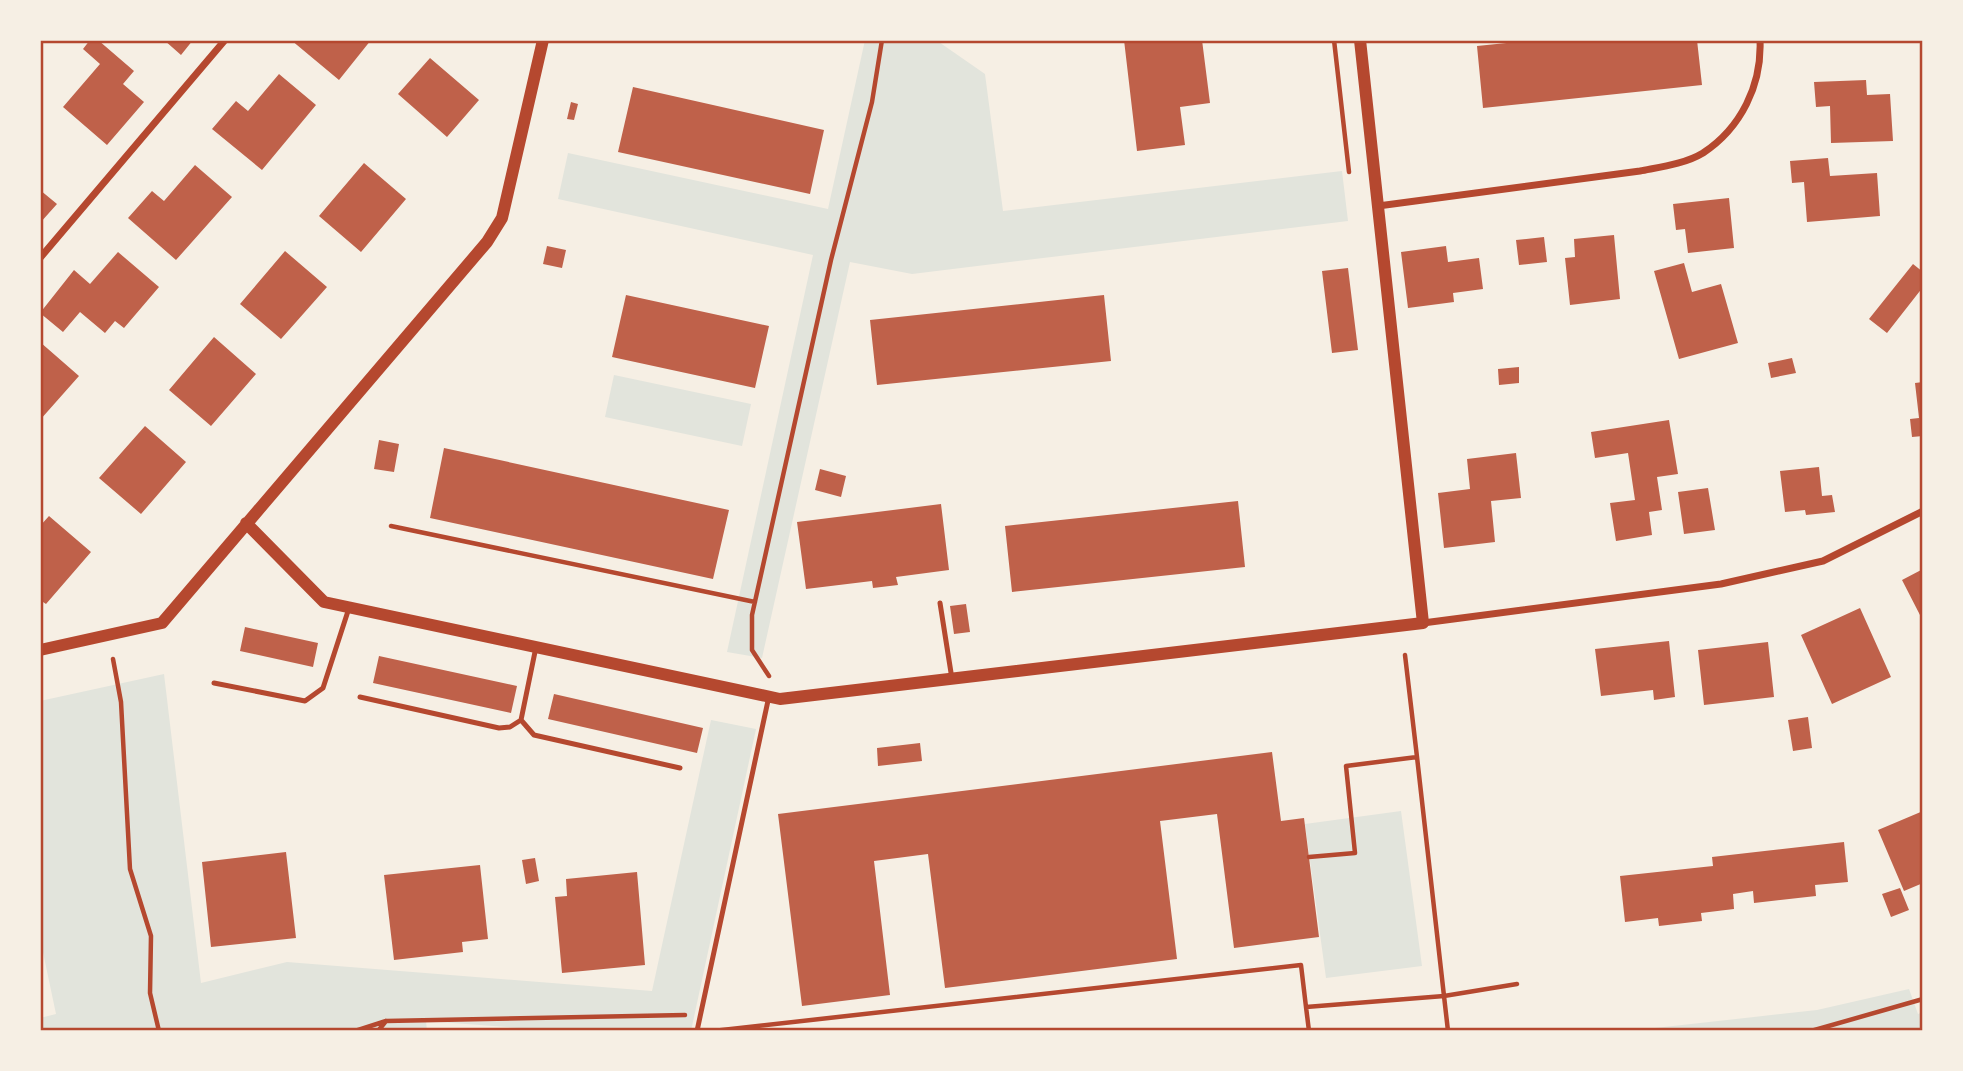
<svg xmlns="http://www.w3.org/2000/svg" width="1963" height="1071" viewBox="0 0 1963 1071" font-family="'Source Sans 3',sans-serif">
<rect width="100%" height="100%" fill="#f6efe4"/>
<path fill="#e2e4dc" d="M 865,40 L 936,40 L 985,74 L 1003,211 L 1342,171 L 1348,221 L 912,274 L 850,262 L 762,658 L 727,652 L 813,255 L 558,199 L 568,153 L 828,209 Z
M 614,375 L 751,404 L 742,446 L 605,417 Z
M 164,674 L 201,983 L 287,962 L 652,991 L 711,720 L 756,729 L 691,1031 L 559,1031 L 426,1021 L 427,1031 L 40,1031 L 40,1018 L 56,1014 L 40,938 L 40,701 Z
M 1401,811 L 1422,966 L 1326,978 L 1305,824 Z
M 1909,989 L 1918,1014 L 1923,1012 L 1923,1031 L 1628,1031 L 1817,1010 Z"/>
<path fill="#bf614a" d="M 90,40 L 98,40 L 134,71 L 123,84 L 144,102 L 107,145 L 63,107 L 100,64 L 83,49 Z
M 164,40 L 193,40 L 181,55 Z
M 291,40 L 371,40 L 339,80 Z
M 1124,40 L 1202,40 L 1210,103 L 1180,107 L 1185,145 L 1137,151 Z
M 1537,40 L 1697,40 L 1702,85 L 1483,108 L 1477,46 Z
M 430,58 L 479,100 L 447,137 L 398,94 Z
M 279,74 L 316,105 L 262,170 L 212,129 L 236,101 L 248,111 Z
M 1866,80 L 1867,95 L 1890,94 L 1893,141 L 1831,143 L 1830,106 L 1816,107 L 1814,82 Z
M 633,87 L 824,130 L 810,194 L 618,152 Z
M 571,102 L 578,104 L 574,120 L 567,119 Z
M 1828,158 L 1830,176 L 1877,173 L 1880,216 L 1807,222 L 1804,182 L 1792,183 L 1790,161 Z
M 364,163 L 406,199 L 361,252 L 319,216 Z
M 195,165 L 232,197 L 176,260 L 128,218 L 152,191 L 164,201 Z
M 40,190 L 57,204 L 40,223 Z
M 1729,198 L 1734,248 L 1688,253 L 1685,229 L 1676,230 L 1673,204 Z
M 1614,235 L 1620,299 L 1570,305 L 1565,258 L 1575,257 L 1574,239 Z
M 1544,237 L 1547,262 L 1519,265 L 1516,240 Z
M 547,246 L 566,250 L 562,268 L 543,264 Z
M 1446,246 L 1448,262 L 1479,258 L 1483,289 L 1453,293 L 1454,302 L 1408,308 L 1401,252 Z
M 285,251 L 327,287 L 281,339 L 240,304 Z
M 118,252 L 159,287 L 124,328 L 115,321 L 105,333 L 80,312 L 63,332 L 40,313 L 74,270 L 90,284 Z
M 1684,263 L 1692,292 L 1721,284 L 1738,343 L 1679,359 L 1654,271 Z
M 1913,264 L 1923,272 L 1923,287 L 1887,333 L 1869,319 Z
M 1348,268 L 1358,350 L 1332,353 L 1322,271 Z
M 626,295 L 769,326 L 755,388 L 612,357 Z
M 1104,295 L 1111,361 L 877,385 L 870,320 Z
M 214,337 L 256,374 L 211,426 L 169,390 Z
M 40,342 L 79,376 L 40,420 Z
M 1792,358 L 1796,373 L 1771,378 L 1768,363 Z
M 1519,367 L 1519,383 L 1499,385 L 1498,369 Z
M 1923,382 L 1923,436 L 1912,437 L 1910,419 L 1919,418 L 1915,383 Z
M 1669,420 L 1678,474 L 1657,477 L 1662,510 L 1649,512 L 1652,535 L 1616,541 L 1610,503 L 1635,500 L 1628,453 L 1595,458 L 1591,432 Z
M 145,426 L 186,462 L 141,514 L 99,478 Z
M 379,440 L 399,444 L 394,472 L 374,469 Z
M 444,448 L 729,510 L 713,579 L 430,518 Z
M 1516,453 L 1521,498 L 1491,501 L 1495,542 L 1444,548 L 1438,493 L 1470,489 L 1467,459 Z
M 1819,467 L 1822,496 L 1832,495 L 1835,512 L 1806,515 L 1805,510 L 1785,512 L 1780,471 Z
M 820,469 L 846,476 L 841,497 L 815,490 Z
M 1708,488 L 1715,530 L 1684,534 L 1678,492 Z
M 1238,501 L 1245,567 L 1012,592 L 1005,526 Z
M 941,504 L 949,570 L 896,577 L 898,585 L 873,588 L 872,581 L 806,589 L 797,522 Z
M 49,516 L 91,552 L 46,604 L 40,600 L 40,526 Z
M 1923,569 L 1923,616 L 1921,617 L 1902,580 Z
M 966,604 L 970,632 L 954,634 L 950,606 Z
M 1860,608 L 1891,677 L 1832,704 L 1801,635 Z
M 245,627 L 318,643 L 313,667 L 240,651 Z
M 1669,641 L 1675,697 L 1654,700 L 1653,690 L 1601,696 L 1595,649 Z
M 1768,642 L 1774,697 L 1704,705 L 1698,650 Z
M 379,656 L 517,686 L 511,713 L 373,683 Z
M 554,694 L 703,728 L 697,753 L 548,719 Z
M 1808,717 L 1812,748 L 1793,751 L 1788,720 Z
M 920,743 L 922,761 L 878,766 L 877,748 Z
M 1272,752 L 1281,821 L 1304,818 L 1319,937 L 1234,948 L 1217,814 L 1160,821 L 1177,959 L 945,988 L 928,854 L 874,861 L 890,995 L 802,1006 L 778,814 Z
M 1923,811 L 1923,883 L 1904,891 L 1878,830 Z
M 1844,842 L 1848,882 L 1815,885 L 1816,896 L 1754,903 L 1753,891 L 1733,894 L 1734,909 L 1701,913 L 1702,921 L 1659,926 L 1658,918 L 1625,922 L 1620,876 L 1713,866 L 1712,857 Z
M 286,852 L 296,938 L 211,947 L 202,862 Z
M 535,858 L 539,881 L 526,884 L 522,860 Z
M 480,865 L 488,939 L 462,942 L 463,952 L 394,960 L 384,875 Z
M 637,872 L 645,965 L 562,973 L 555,897 L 567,896 L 566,879 Z
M 1900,888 L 1909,910 L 1891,917 L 1882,894 Z"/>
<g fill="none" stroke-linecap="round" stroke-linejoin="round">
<path stroke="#b5482f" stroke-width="4.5" d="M 1334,40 L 1349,172
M 391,526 L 755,602
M 113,659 L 121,702 L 130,869 L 151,936 L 150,993 L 159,1031
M 769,676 L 752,650 L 752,615 L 831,260 L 872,102 L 882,40
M 1309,857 L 1355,853 L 1346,766 L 1417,757 L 1405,655
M 1306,1007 L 1309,1031
M 355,1031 L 386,1021 L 685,1015
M 378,1031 L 386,1021
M 713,1031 L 1301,965 L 1306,1007 L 1444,996 L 1417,757
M 1448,1031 L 1444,996 L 1517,984
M 1811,1031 L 1923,999"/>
<path stroke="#b5482f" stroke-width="5" d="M 940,603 L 952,679
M 536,647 L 521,720 L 534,735 L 680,768
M 214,683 L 305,701 L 323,688 L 349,608
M 360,697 L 499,728 L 510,727 L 521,720
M 697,1031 L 769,696"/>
<path stroke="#b5482f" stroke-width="7" d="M 1378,206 L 1640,171 C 1660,167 1685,164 1703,153 C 1741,128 1762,85 1760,40
M 40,258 L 225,40
M 1423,623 L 1721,584 L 1823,561 L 1923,511"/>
<path stroke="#b5482f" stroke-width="12" d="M 246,523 L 324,602 L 780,699 L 1423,623 L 1360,40
M 40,650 L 162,623 L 487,242 L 502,218 L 543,40"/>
</g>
<rect width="1963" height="1071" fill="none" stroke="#f6efe4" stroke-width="84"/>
<rect x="42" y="42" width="1879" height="987" fill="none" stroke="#b5482f" stroke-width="2.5"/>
</svg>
